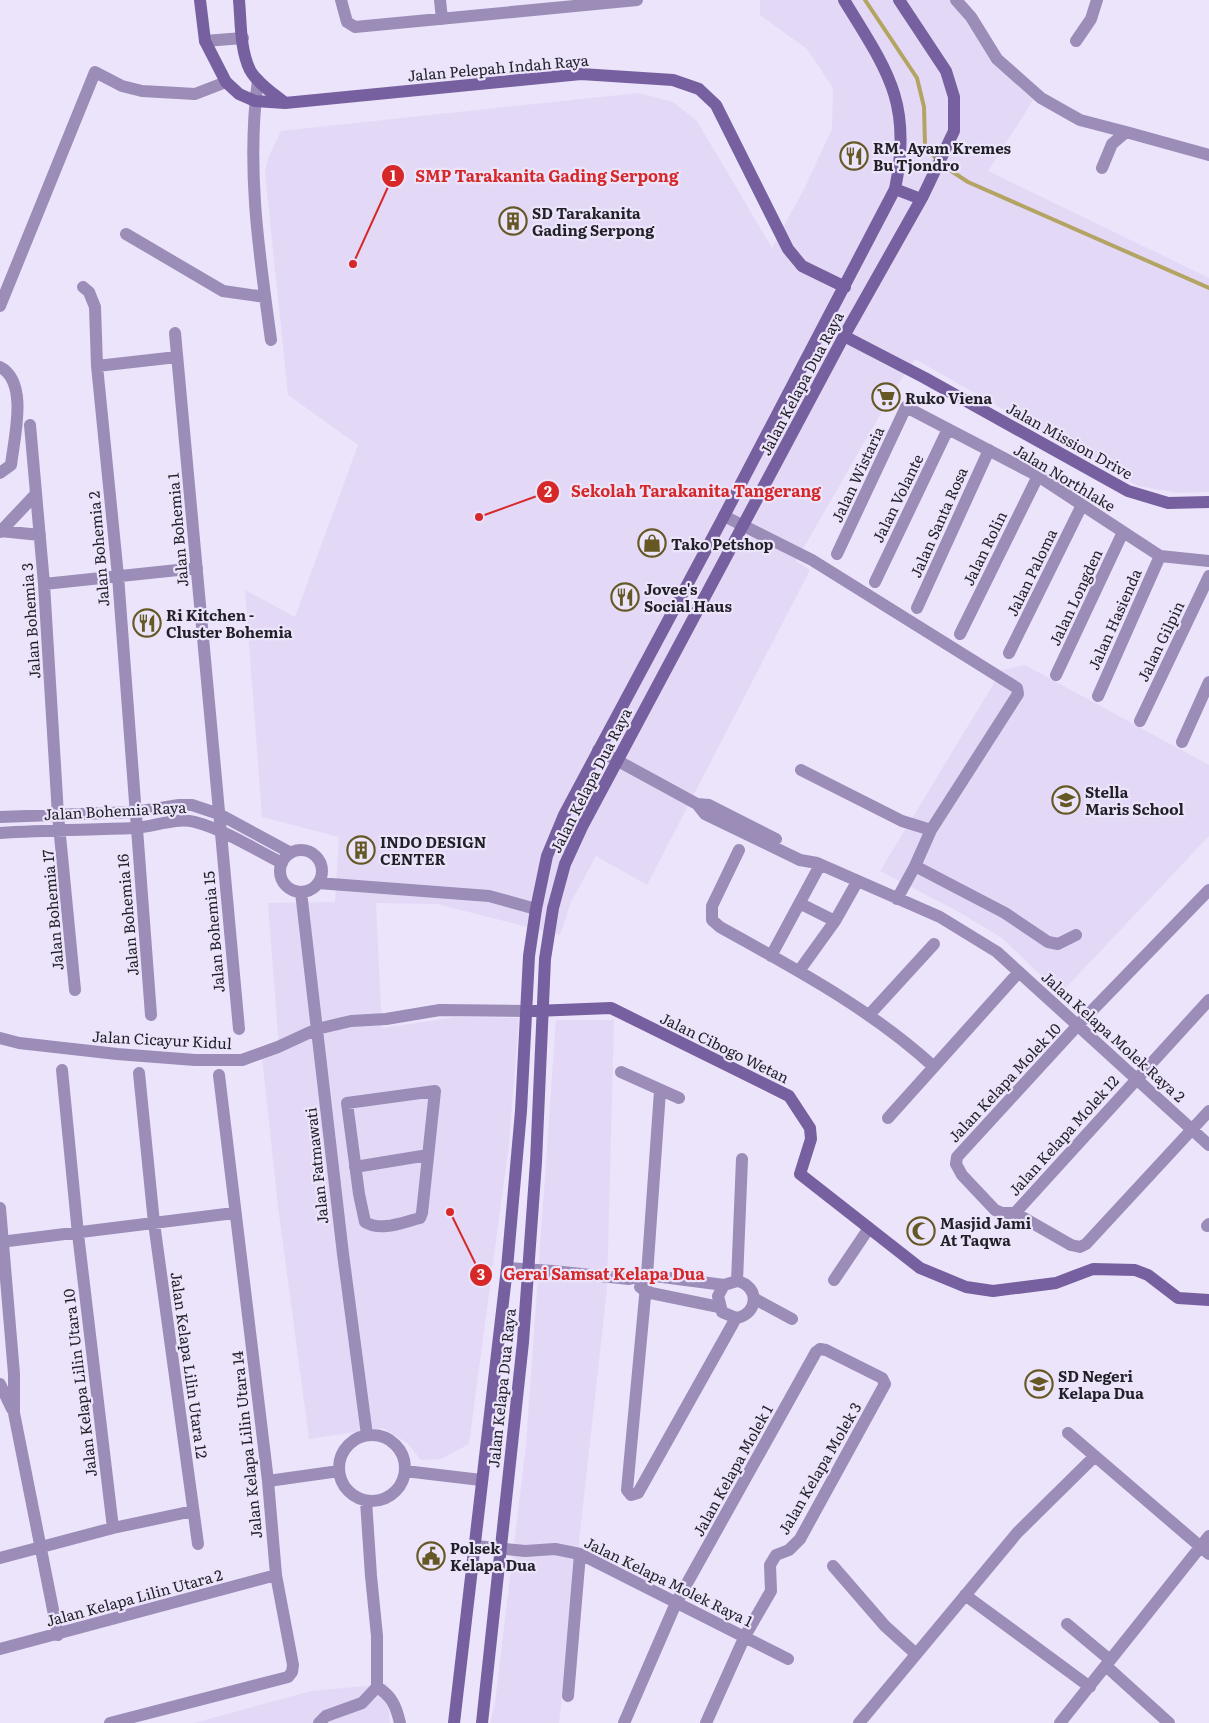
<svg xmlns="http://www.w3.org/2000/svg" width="1209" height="1723" viewBox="0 0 1209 1723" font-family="Literata,serif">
<rect width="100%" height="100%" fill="#ebe4fb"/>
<path fill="#e3d9f7" d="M 760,0 L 951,0 L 990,56 L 1034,99 L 988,171 L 1209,278 L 1209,492 L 1178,493 L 1138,486 L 915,359 L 895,389 L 796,561 L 810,570 L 647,885 L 596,856 L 571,902 L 560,935 L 437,904 L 376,903 L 382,1028 L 456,1017 L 519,1018 L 509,1144 L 469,1444 L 441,1459 L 421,1460 L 407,1443 L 383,1428 L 309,1439 L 278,1206 L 262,1058 L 279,1049 L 268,903 L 335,902 L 339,837 L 262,817 L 245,590 L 295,617 L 358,445 L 288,395 L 265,173 L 268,158 L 281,131 L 638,93 L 673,102 L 697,121 L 772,248 L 804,189 L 832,129 L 833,88 L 807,49 L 760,15 Z
M 1025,665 L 1209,765 L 1209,836 L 1060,994 L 1002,938 L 959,912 L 880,871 L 1002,670 Z
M 556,1020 L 614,1020 L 607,1289 L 559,1723 L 490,1723 L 495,1703 L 526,1445 Z
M 387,1684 L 390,1723 L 194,1723 L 311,1691 Z"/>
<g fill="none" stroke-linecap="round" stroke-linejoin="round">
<path stroke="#b3a463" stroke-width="4" d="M 865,0 L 917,78 L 924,107 L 925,145 L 937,160
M 942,165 L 968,182 L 1209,288"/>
<path stroke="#9b8cb8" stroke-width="12" d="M 341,0 L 347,22 L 355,27 L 637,0
M 440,0 L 442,19
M 956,0 L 971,17 L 997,59 L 1041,98 L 1080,120 L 1126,132
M 205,41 L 243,38
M 1076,41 L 1091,19 L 1097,0
M 258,80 C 246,167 259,253 271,340
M 1102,168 L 1112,144 L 1126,132 L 1209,155
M 126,234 L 223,291 L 265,297
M 83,287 L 89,292 L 95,307 L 97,366 L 118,576 L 151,1015
M 0,306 L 95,72 L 122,86 L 142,91 L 195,94 L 226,82
M 175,333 L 239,1029
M 97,366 L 177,357
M 0,367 C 29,382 14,438 11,465 L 0,473
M 30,425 L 44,584 L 58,815 L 75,990
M 724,516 L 812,560 L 1017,688 L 1018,694 L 931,830 L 915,866 L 1005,913 L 1048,942 L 1058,944 L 1076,935
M 0,531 L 40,535
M 0,532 L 36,494
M 837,554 L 906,407 L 1038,476 L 1160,556 L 1209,561
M 875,582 L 948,429
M 44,584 L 197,568
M 917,608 L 989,450
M 960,634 L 1038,476
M 1009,653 L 1082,505
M 1056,675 L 1123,532
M 1098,696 L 1160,556
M 1140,721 L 1209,576
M 1182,742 L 1209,682
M 598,750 L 697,804 L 705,814 L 800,860 L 817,863 L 940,917 L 997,952 L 1209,1145
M 801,770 L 902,821 L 931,830
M 697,804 L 709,805 L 776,839
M 0,817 L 135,812 L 179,805 L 192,805 L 219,814 L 291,853
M 0,833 C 45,830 89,830 134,828 C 154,827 175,817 195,822 C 225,830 254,849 282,863
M 739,850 L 712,906 L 712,920 L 720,927 C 795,969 871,1009 934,1067
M280 871a21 21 0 1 1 42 0a21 21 0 1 1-42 0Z
M 318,883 L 489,896 L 536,909
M 1209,890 L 1078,1025 L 957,1157 L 956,1164 L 962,1175 L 995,1210 L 1002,1213 L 1015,1213 L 1071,1245 L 1080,1247 L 1086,1244 L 1209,1111
M 301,892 L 343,1254 L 367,1435
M 897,899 L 915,866
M 801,904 L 835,921
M 771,956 L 820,865
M 799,971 L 835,921 L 857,882
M 869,1015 L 934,944
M 0,1038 L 19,1043 L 117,1054 L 195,1060 L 242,1060 L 278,1047 L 317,1029 L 351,1021 L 386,1019 L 440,1010 L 527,1011
M 62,1070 L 78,1234 L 113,1528
M 621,1072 L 679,1098
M 139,1073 L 154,1223 L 198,1544
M 435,1091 L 422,1213 L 420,1218 C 403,1222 381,1232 365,1222 L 359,1194 L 347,1103 Z
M 660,1091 L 647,1275 L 627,1490 L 631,1495 L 638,1493 L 736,1318
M 888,1118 L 1019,972
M 355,1167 L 428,1155
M 0,1208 L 14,1374 L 14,1413 L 58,1635
M 1015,1213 L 1209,1000
M 1207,1226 L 1209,1224
M 0,1242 L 234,1213
M 507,1268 L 553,1271 L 629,1279 L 647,1275 L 724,1285 L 737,1281 C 760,1286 759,1314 736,1318 L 722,1312 L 718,1296 L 724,1285
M 834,1280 L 869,1228
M 737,1281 L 742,1159
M 640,1287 L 646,1292 L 719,1307
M 755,1299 L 792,1319
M 0,1384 L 12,1409
M 1068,1433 L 1209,1554
M339 1468a33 33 0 1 1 66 0a33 33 0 1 1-66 0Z
M 405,1471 L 481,1480
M 268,1481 L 339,1471
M 366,1501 L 371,1576 L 377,1636 L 377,1687
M 476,1546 L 525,1551 L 555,1549 L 580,1554 L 788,1659
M 0,1558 L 113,1528 L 193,1511
M 833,1566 L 885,1626 L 916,1654
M 965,1595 L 1090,1687
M 1067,1624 L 1110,1660
M 0,1649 L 276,1575
M 1106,1666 L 1169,1723
M 377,1687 C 392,1696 396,1706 400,1723
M 568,1696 L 580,1554
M 110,1723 L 288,1677 L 292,1672 L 293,1665 L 276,1575 L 268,1481 L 219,1075
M 319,1723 L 326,1716 L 362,1703 L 377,1687
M 624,1723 L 676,1603 L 816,1352 L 820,1349 L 826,1350 L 882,1378 L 885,1384 L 800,1539 L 789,1550 L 776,1555 L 770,1565 L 771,1591 L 745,1636 L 706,1723
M 859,1723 L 1017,1533 L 1095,1456
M 1060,1723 L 1209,1536"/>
<path stroke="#77609f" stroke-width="12" d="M 200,0 L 205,41 L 226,82 L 239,94 L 255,101 L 285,103 L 581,74 L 673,80 L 699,89 L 716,105 L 788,249 L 802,266 L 845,287
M 239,0 C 241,22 240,50 250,70 C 257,83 273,93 285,103
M 895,189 L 921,199
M 844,336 L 925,378 L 1128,491 L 1168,503 L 1209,502
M 534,1011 L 611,1008 L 789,1096 L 810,1128 L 811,1139 L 800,1174 L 920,1268 L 966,1287 L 993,1291 L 1056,1283 L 1093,1269 L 1135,1270 L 1148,1275 L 1178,1298 L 1209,1300
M 454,1723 L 507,1268 L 521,1111 L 529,956 L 536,909 L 547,856 L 564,815 L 724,516 L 895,189 C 913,103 887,70 844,0
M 482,1723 L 523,1342 L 536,1162 L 545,959 L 553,908 L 565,864 L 582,827 L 844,336 L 923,196 L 954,131 L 954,97 L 946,71 L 899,0"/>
</g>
<defs>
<g id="restaurant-ring" transform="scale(1.4375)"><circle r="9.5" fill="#ebe4fb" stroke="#655825" stroke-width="1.5"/><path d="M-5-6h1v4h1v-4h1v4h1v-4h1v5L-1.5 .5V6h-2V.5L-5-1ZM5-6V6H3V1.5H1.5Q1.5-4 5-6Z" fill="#655825"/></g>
<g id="building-ring" transform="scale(1.4375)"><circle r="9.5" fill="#ebe4fb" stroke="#655825" stroke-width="1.5"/><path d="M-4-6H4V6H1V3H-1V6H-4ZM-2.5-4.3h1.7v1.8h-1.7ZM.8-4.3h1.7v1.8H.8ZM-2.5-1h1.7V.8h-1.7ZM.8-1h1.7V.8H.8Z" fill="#655825"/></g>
<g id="supermarket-ring" transform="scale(1.4375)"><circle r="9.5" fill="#ebe4fb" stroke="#655825" stroke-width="1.5"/><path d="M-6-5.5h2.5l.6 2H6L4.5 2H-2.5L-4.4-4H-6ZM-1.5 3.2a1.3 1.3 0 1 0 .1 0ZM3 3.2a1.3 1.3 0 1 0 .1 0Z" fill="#655825"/></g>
<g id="shop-ring" transform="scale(1.4375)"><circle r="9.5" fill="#ebe4fb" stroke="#655825" stroke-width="1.5"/><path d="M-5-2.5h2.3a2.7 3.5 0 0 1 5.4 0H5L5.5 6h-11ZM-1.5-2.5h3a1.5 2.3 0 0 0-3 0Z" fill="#655825"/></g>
<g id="school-ring" transform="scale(1.4375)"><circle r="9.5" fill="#ebe4fb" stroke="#655825" stroke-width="1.5"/><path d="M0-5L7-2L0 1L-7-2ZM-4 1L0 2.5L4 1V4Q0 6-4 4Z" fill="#655825"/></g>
<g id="mosque-ring" transform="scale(1.4375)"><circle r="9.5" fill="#ebe4fb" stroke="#655825" stroke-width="1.5"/><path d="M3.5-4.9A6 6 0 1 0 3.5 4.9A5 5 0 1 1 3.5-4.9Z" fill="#655825"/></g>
<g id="civic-ring" transform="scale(1.4375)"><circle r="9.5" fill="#ebe4fb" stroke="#655825" stroke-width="1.5"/><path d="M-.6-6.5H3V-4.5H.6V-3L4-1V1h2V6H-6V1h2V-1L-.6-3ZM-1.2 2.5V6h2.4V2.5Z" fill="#655825"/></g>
</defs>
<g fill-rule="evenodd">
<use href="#restaurant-ring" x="854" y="156"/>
<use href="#building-ring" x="513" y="221"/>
<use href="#supermarket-ring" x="886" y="397"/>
<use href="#shop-ring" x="652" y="543"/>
<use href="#restaurant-ring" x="625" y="597"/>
<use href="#restaurant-ring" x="147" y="623"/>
<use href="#school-ring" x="1066" y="800"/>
<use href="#building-ring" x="361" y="850"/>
<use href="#mosque-ring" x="921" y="1231"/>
<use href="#school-ring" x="1039" y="1384"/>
<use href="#civic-ring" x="431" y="1556"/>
</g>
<g text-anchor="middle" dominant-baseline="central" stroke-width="4.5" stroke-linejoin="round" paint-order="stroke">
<g font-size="15" fill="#221f27" stroke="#ebe4fb">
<text transform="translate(498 67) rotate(-5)">Jalan Pelepah Indah Raya</text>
<text transform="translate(801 383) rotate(-62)">Jalan Kelapa Dua Raya</text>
<text transform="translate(1070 440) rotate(29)">Jalan Mission Drive</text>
<text transform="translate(857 474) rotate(-65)">Jalan Wistaria</text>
<text transform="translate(1065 477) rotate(31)">Jalan Northlake</text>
<text transform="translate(897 498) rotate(-64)">Jalan Volante</text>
<text transform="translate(938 522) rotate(-66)">Jalan Santa Rosa</text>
<text transform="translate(177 530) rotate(-95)">Jalan Bohemia 1</text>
<text transform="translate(984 548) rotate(-64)">Jalan Rolin</text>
<text transform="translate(98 549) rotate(-95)">Jalan Bohemia 2</text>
<text transform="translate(1031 572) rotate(-64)">Jalan Paloma</text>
<text transform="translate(1075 597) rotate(-65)">Jalan Longden</text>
<text transform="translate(1114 619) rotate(-66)">Jalan Hasienda</text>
<text transform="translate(30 621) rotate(-94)">Jalan Bohemia 3</text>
<text transform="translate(1160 641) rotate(-64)">Jalan Gilpin</text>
<text transform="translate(590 780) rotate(-63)">Jalan Kelapa Dua Raya</text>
<text transform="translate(115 810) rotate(-3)">Jalan Bohemia Raya</text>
<text transform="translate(52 910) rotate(-95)">Jalan Bohemia 17</text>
<text transform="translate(127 915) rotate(-95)">Jalan Bohemia 16</text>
<text transform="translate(213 932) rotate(-95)">Jalan Bohemia 15</text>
<text transform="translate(1114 1036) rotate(42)">Jalan Kelapa Molek Raya 2</text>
<text transform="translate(162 1039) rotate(3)">Jalan Cicayur Kidul</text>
<text transform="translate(725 1047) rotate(26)">Jalan Cibogo Wetan</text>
<text transform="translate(1004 1082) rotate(-47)">Jalan Kelapa Molek 10</text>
<text transform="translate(1063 1135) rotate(-48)">Jalan Kelapa Molek 12</text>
<text transform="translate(316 1166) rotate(-96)">Jalan Fatmawati</text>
<text transform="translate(190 1365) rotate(82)">Jalan Kelapa Lilin Utara 12</text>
<text transform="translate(79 1383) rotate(-97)">Jalan Kelapa Lilin Utara 10</text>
<text transform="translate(501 1388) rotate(-84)">Jalan Kelapa Dua Raya</text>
<text transform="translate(246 1445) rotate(-96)">Jalan Kelapa Lilin Utara 14</text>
<text transform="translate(819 1468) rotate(-60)">Jalan Kelapa Molek 3</text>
<text transform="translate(732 1470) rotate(-61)">Jalan Kelapa Molek 1</text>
<text transform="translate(669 1581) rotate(26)">Jalan Kelapa Molek Raya 1</text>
<text transform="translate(134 1597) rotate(-15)">Jalan Kelapa Lilin Utara 2</text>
</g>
<g font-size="15" font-weight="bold" fill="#221f27" stroke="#ebe4fb" text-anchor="start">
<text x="873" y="147">RM. Ayam Kremes<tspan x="873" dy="17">Bu Tjondro</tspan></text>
<text x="532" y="212">SD Tarakanita<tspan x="532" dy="17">Gading Serpong</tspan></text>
<text x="905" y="397">Ruko Viena</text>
<text x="671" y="543">Tako Petshop</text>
<text x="644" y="588">Jovee's<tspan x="644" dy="17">Social Haus</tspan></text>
<text x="166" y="614">Ri Kitchen -<tspan x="166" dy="17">Cluster Bohemia</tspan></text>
<text x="1085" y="791">Stella<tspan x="1085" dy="17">Maris School</tspan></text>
<text x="380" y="841">INDO DESIGN<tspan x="380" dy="17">CENTER</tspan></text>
<text x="940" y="1222">Masjid Jami<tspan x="940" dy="17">At Taqwa</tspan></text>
<text x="1058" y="1375">SD Negeri<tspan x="1058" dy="17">Kelapa Dua</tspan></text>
<text x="450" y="1547">Polsek<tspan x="450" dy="17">Kelapa Dua</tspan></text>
</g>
</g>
<path fill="none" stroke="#d62828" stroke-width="2" d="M353 264L393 176M479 517L548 492M450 1212L481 1275"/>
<g fill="#d62828" stroke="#ebe4fb" stroke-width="2">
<circle cx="353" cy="264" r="5"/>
<circle cx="479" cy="517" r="5"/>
<circle cx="450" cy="1212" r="5"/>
<circle cx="393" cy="176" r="12"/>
<circle cx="548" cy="492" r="12"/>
<circle cx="481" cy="1275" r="12"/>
</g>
<g font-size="15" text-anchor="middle" font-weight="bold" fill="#fff">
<text x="393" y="181">1</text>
<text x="548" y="497">2</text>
<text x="481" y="1280">3</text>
</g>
<g font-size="16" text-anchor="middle" font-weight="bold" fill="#d62828" stroke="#ebe4fb" stroke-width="4.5" stroke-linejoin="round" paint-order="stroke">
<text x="547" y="182">SMP Tarakanita Gading Serpong</text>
<text x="696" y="497">Sekolah Tarakanita Tangerang</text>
<text x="604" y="1280">Gerai Samsat Kelapa Dua</text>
</g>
</svg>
